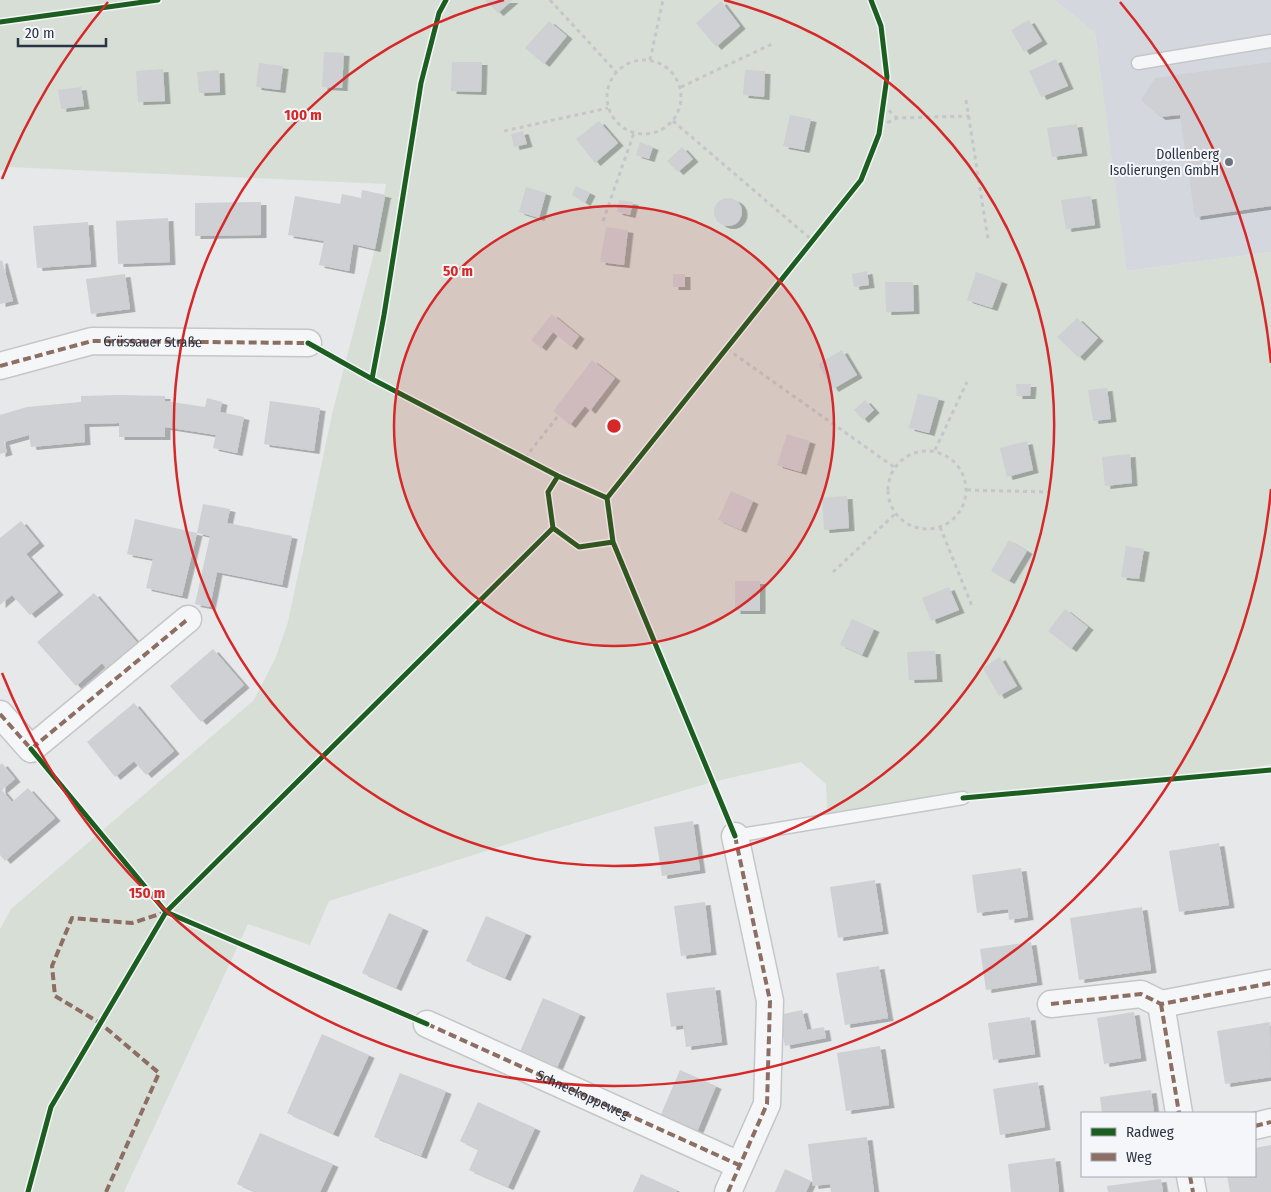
<svg xmlns="http://www.w3.org/2000/svg" width="1271" height="1192" viewBox="0 0 1271 1192" font-family="'Fira Sans Condensed',sans-serif">
<defs>
<filter id="shadow"><feDropShadow dx="5.5" dy="3" stdDeviation="0" flood-color="#0004"/></filter>
</defs>
<rect width="100%" height="100%" fill="#e6e8ea"/>
<path fill="#d4d7dd" d="M 1055,0 L 1271,0 L 1271,252 L 1126,271 L 1095,33 Z"/>
<path fill="#d6ded6" d="M 0,0 L 1055,0 L 1095,33 L 1127,271 L 1271,252 L 1271,764 L 1226,774 L 963,798 L 828,820 L 826,784 L 801,762 L 712,782 L 552,830 L 329,901 L 310,945 L 248,924 L 124,1192 L 0,1192 L 0,929 L 11,909 L 254,700 L 276,657 L 288,622 L 333,410 L 375,249 L 386,184 L 9,167 L 0,171 Z"/>
<path fill="#ced0d3" filter="url(#shadow)" d="M 485,0 L 513,0 L 498,13 Z
M 721,1 L 740,26 L 716,47 L 696,23 Z
M 1029,20 L 1042,41 L 1024,52 L 1011,30 Z
M 549,21 L 567,36 L 544,64 L 525,48 Z
M 324,52 L 344,53 L 342,88 L 322,87 Z
M 1056,59 L 1068,86 L 1041,97 L 1029,71 Z
M 452,62 L 482,62 L 481,92 L 451,91 Z
M 1271,62 L 1271,206 L 1195,217 L 1180,115 L 1160,117 L 1141,100 L 1155,78 Z
M 259,63 L 283,66 L 280,90 L 256,87 Z
M 163,69 L 165,101 L 138,102 L 136,71 Z
M 219,70 L 220,92 L 199,93 L 197,72 Z
M 745,70 L 765,71 L 764,97 L 743,95 Z
M 81,87 L 84,106 L 61,109 L 58,90 Z
M 790,115 L 811,119 L 804,150 L 783,146 Z
M 599,121 L 618,143 L 595,163 L 576,139 Z
M 1077,124 L 1082,153 L 1052,157 L 1047,128 Z
M 523,131 L 527,144 L 514,147 L 511,134 Z
M 640,142 L 653,147 L 649,159 L 636,155 Z
M 682,147 L 693,159 L 678,172 L 667,161 Z
M 576,186 L 590,193 L 585,203 L 572,195 Z
M 526,187 L 546,193 L 539,218 L 519,212 Z
M 362,190 L 386,195 L 385,197 L 375,249 L 353,244 L 349,271 L 319,265 L 324,241 L 288,235 L 295,196 L 340,204 L 342,194 L 361,198 Z
M 1091,196 L 1095,225 L 1066,229 L 1061,200 Z
M714 212a14 14 0 1 1 28 0a14 14 0 1 1-28 0Z
M 619,200 L 633,202 L 630,215 L 617,212 Z
M 261,202 L 261,235 L 195,236 L 195,203 Z
M 168,218 L 170,262 L 118,264 L 116,221 Z
M 88,222 L 91,264 L 37,268 L 33,226 Z
M 606,227 L 628,230 L 624,265 L 600,262 Z
M 2,260 L 13,301 L 0,304 L 0,261 Z
M 867,271 L 869,285 L 854,287 L 852,274 Z
M 976,272 L 1002,281 L 992,308 L 967,300 Z
M 125,274 L 130,309 L 91,314 L 86,279 Z
M 673,274 L 685,274 L 685,287 L 673,287 Z
M 885,282 L 913,282 L 914,311 L 886,312 Z
M 552,314 L 579,336 L 571,347 L 553,332 L 541,348 L 531,340 Z
M 1077,318 L 1098,338 L 1079,358 L 1057,337 Z
M 842,350 L 857,375 L 833,389 L 818,364 Z
M 592,360 L 615,378 L 590,411 L 585,406 L 570,425 L 553,411 Z
M 1016,384 L 1031,384 L 1030,396 L 1017,396 Z
M 1107,388 L 1111,419 L 1093,421 L 1088,390 Z
M 918,394 L 939,398 L 929,433 L 909,428 Z
M 119,395 L 165,396 L 165,401 L 205,407 L 207,398 L 222,402 L 220,412 L 244,417 L 237,453 L 213,448 L 216,435 L 165,427 L 165,437 L 119,437 L 119,423 L 84,424 L 85,442 L 31,447 L 29,435 L 4,442 L 7,452 L 0,454 L 0,415 L 27,407 L 81,402 L 81,396 Z
M 865,400 L 874,410 L 863,420 L 854,410 Z
M 270,401 L 320,408 L 314,451 L 264,444 Z
M 787,434 L 810,441 L 801,472 L 777,465 Z
M 1027,441 L 1033,470 L 1007,477 L 1000,448 Z
M 1130,454 L 1132,483 L 1105,486 L 1102,457 Z
M 731,491 L 753,501 L 741,530 L 718,520 Z
M 847,496 L 849,528 L 824,530 L 822,498 Z
M 203,504 L 230,509 L 227,523 L 292,536 L 282,585 L 217,572 L 210,607 L 195,604 L 210,536 L 197,533 Z
M 135,519 L 197,533 L 182,596 L 146,588 L 153,559 L 127,554 Z
M 21,521 L 39,543 L 26,554 L 58,592 L 30,615 L 12,595 L 0,605 L 0,538 Z
M 1009,540 L 1027,551 L 1009,581 L 991,571 Z
M 1126,546 L 1144,549 L 1139,579 L 1121,577 Z
M 735,581 L 760,581 L 760,611 L 735,611 Z
M 949,587 L 959,610 L 931,621 L 922,598 Z
M 94,593 L 140,646 L 110,672 L 102,663 L 76,686 L 37,642 Z
M 1065,609 L 1088,627 L 1071,649 L 1048,631 Z
M 852,619 L 874,629 L 862,655 L 840,645 Z
M 213,649 L 244,685 L 201,722 L 170,686 Z
M 935,651 L 937,679 L 909,680 L 907,652 Z
M 1000,657 L 1017,686 L 999,696 L 983,668 Z
M 134,703 L 174,751 L 146,775 L 134,761 L 115,777 L 87,742 Z
M 2,763 L 15,779 L 2,790 L 12,802 L 28,788 L 55,818 L 5,861 L 0,855 L 0,765 Z
M 693,821 L 700,870 L 662,876 L 654,827 Z
M 1219,843 L 1229,905 L 1179,912 L 1169,851 Z
M 1021,868 L 1028,917 L 1009,920 L 1008,909 L 977,913 L 972,875 Z
M 875,880 L 883,931 L 838,938 L 830,887 Z
M 705,902 L 711,952 L 681,956 L 674,906 Z
M 1142,907 L 1151,970 L 1079,980 L 1070,918 Z
M 389,913 L 423,928 L 396,988 L 362,973 Z
M 486,916 L 526,933 L 505,978 L 466,961 Z
M 1031,942 L 1037,982 L 986,990 L 980,949 Z
M 879,966 L 888,1018 L 845,1025 L 836,973 Z
M 715,987 L 722,1042 L 686,1047 L 683,1025 L 671,1027 L 666,993 Z
M 543,998 L 580,1014 L 556,1070 L 519,1054 Z
M 802,1010 L 807,1030 L 824,1027 L 826,1038 L 785,1046 L 779,1015 Z
M 1134,1012 L 1141,1058 L 1104,1064 L 1097,1018 Z
M 1030,1017 L 1035,1054 L 993,1060 L 988,1023 Z
M 1270,1022 L 1271,1077 L 1225,1084 L 1217,1031 Z
M 322,1034 L 369,1055 L 333,1134 L 287,1113 Z
M 880,1046 L 889,1105 L 846,1111 L 837,1053 Z
M 680,1070 L 716,1086 L 695,1137 L 658,1121 Z
M 400,1073 L 446,1091 L 421,1156 L 374,1137 Z
M 1038,1082 L 1045,1127 L 1000,1135 L 993,1089 Z
M 1151,1090 L 1154,1113 L 1102,1113 L 1100,1097 Z
M 478,1102 L 535,1128 L 508,1187 L 469,1170 L 478,1150 L 460,1141 Z
M 260,1133 L 333,1164 L 320,1192 L 256,1192 L 237,1184 Z
M 867,1137 L 874,1192 L 831,1192 L 830,1184 L 813,1186 L 808,1144 Z
M 1271,1145 L 1271,1192 L 1230,1192 L 1227,1176 L 1255,1176 L 1255,1148 Z
M 1055,1158 L 1059,1192 L 1011,1192 L 1008,1164 Z
M 785,1169 L 811,1181 L 806,1192 L 775,1192 Z
M 641,1174 L 677,1190 L 676,1192 L 633,1192 Z
M 1161,1179 L 1163,1192 L 1108,1192 L 1107,1186 Z"/>
<g fill="none" stroke-linecap="round" stroke-linejoin="round">
<g stroke="#c4c6c8" stroke-width="15">
<path id="lane" d="M 1138,63 L 1271,41
M 735,836 L 963,798"/>
</g>
<g stroke="#c4c6c8" stroke-width="29">
<g id="street">
<path d="M 0,366 L 92,341 L 308,343"/>
<path d="M 0,714 L 31,749 L 188,619"/>
<path d="M 1051,1004 L 1141,994 L 1161,1004 L 1271,983"/>
<path d="M 1161,1004 L 1179,1113"/>
<path id="s1" d="M 427,1024 L 739,1165"/>
<path d="M 1255,1126 L 1271,1122"/>
<path d="M 1190,1176 L 1193,1192"/>
<path d="M 728,1192 L 767,1104 L 770,1001 L 735,836"/>
</g>
</g>
<path stroke="#c5c6ca" stroke-width="3" stroke-dasharray="4 4" stroke-linecap="butt" d="M 550,0 L 616,72
M 650,60 L 663,0
M607 97a37 37 0 1 1 74 0a37 37 0 1 1-74 0Z
M 681,87 L 772,44
M 966,100 L 988,239
M 883,105 L 897,118
M 673,121 L 813,241
M 880,126 L 897,118 L 969,116
M 504,131 L 608,108
M 603,221 L 634,133
M 727,349 L 894,467
M 935,450 L 967,382
M888 490a39 39 0 1 1 78 0a39 39 0 1 1-78 0Z
M 525,458 L 558,416
M 967,490 L 1048,492
M 940,527 L 972,606
M 833,572 L 895,514"/>
<use href="#lane" stroke="#f5f6f7" stroke-width="12"/>
<use href="#street" stroke="#f5f6f7" stroke-width="26"/>
<g stroke="#8d6e63" stroke-width="4" stroke-dasharray="8 4" stroke-linecap="butt">
<path id="s2" d="M 0,366 L 92,341 L 308,343"/>
<path d="M 0,714 L 31,749 L 188,619"/>
<path d="M 1051,1004 L 1141,994 L 1161,1004 L 1271,983"/>
<path d="M 1161,1004 L 1179,1113"/>
<path d="M 427,1024 L 739,1165"/>
<path d="M 1255,1126 L 1271,1122"/>
<path d="M 1190,1176 L 1193,1192"/>
<path d="M 106,1192 L 159,1073 L 100,1023 L 55,996 L 52,966 L 72,918 L 132,923 L 166,912"/>
<path d="M 728,1192 L 767,1104 L 770,1001 L 735,836"/>
</g>
<g stroke="#f4f6f9" stroke-width="8">
<path id="cycleway" d="M 446,0 L 439,13 L 421,83 L 384,315 L 372,379 L 558,476 L 607,498
M 0,22 L 158,0
M 308,343 L 372,379
M 558,476 L 548,492 L 553,528 L 579,547 L 613,542
M 31,749 L 166,912 L 427,1024
M 963,798 L 1271,770
M 735,836 L 613,542 L 607,498 L 861,180 L 879,134 L 887,77 L 881,26 L 871,0
M 28,1192 L 51,1107 L 166,912 L 553,528"/>
</g>
<use href="#cycleway" stroke="#1b5e20" stroke-width="5"/>
</g>
<circle cx="614" cy="426" r="220" fill="#d62828" fill-opacity=".12"/>
<g fill="none" stroke="#d62828" stroke-width="2.5">
<circle cx="614" cy="426" r="220"/>
<path d="M724 0A440 440 0 1 1 504 0"/>
<path d="M1271 489A660 660 0 0 1 2 673M2 179A660 660 0 0 1 108 2M1120 2A660 660 0 0 1 1271 363"/>
</g>
<circle fill="#6c737f" stroke="#f4f6f9" stroke-width="2" cx="1229" cy="162" r="5"/>
<g text-anchor="middle" dominant-baseline="central" stroke-width="4" stroke-linejoin="round" paint-order="stroke">
<g font-size="14" fill="#2b3445" stroke="#f4f6f9" text-anchor="end">
<text x="1219" y="154">Dollenberg<tspan x="1219" dy="16">Isolierungen GmbH</tspan></text>
</g>
<g font-size="14" fill="#2b3445" stroke="#f4f6f9">
<text stroke="none"><textPath href="#s2" startOffset="156">Grüssauer Straße</textPath></text>
<text stroke="none"><textPath href="#s1" startOffset="171">Schneekoppeweg</textPath></text>
</g>
</g>
<circle cx="614" cy="426" r="8" fill="#d62828" stroke="#f4f6f9" stroke-width="2.5"/>
<g font-size="15" text-anchor="middle" font-weight="bold" fill="#d62828" stroke="#f4f6f9" stroke-width="4" stroke-linejoin="round" paint-order="stroke">
<text x="303" y="120">100 m</text>
<text x="458" y="276">50 m</text>
<text x="147" y="898">150 m</text>
</g>
<rect x="1081" y="1112" width="175" height="65" fill="#f4f6f9" stroke="#a4a8b1"/>
<rect x="1091" y="1128" width="25" height="8" fill="#1b5e20" stroke="#a4a8b1"/>
<text x="1126" y="1137" font-size="15" fill="#2b3445">Radweg</text>
<rect x="1091" y="1153" width="25" height="8" fill="#8d6e63" stroke="#a4a8b1"/>
<text x="1126" y="1162" font-size="15" fill="#2b3445">Weg</text>
<path d="M18 38v8h88v-8" fill="none" stroke="#2b3445" stroke-width="2.5"/>
<text x="25" y="38" font-size="15" fill="#2b3445" stroke="#f4f6f9" stroke-width="4" paint-order="stroke">20 m</text>
</svg>
